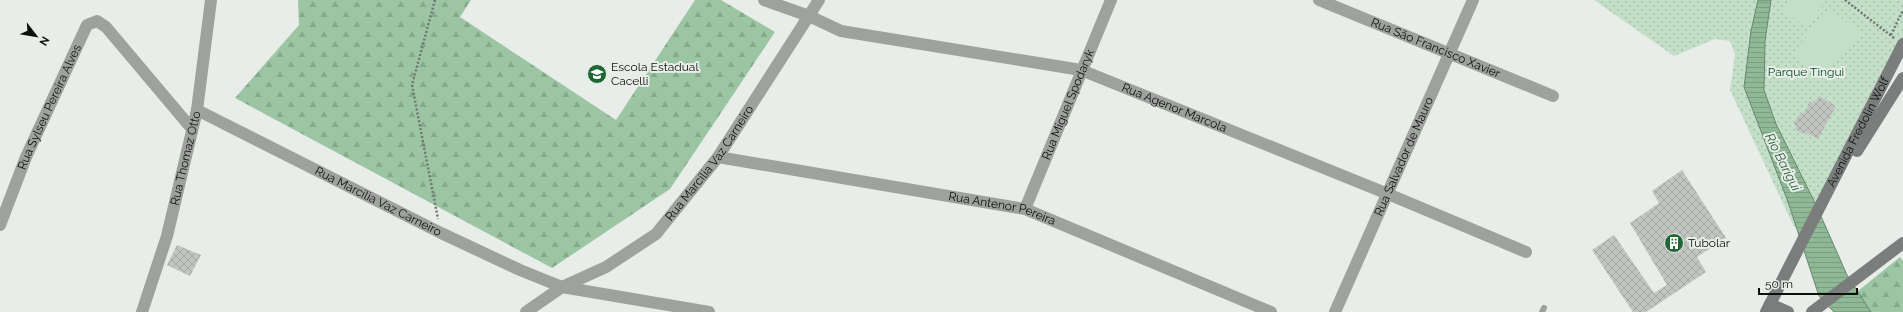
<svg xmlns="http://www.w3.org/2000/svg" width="1903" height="312" viewBox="0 0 1903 312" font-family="Raleway,sans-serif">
<defs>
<pattern id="forest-firs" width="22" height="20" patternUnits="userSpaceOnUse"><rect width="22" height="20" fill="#9cc6a3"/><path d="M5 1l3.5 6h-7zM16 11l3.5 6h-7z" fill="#85a98b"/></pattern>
<pattern id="park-dots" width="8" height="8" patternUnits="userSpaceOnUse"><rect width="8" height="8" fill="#c4dfc8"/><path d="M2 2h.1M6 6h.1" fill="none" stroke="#a7beab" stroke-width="1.8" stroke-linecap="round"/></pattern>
<pattern id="water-rules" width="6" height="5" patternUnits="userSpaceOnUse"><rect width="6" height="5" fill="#8fb996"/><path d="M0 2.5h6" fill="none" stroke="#7a9e80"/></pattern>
<pattern id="building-cross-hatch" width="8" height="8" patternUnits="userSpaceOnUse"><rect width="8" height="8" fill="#c1c5c1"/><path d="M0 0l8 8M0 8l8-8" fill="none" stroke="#a5a8a5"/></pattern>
</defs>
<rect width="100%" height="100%" fill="#e9ede9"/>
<path fill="url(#forest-firs)" d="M 298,0 L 471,0 L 460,17 L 616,120 L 695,0 L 721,0 L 775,32 L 670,189 L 552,268 L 235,98 L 299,25 Z
M 1900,257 L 1903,261 L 1903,312 L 1832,312 Z"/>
<path fill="url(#park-dots)" d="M 1594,0 L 1903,0 L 1903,44 L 1800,232 L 1793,225 L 1730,90 L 1735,54 L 1730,41 L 1715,39 L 1674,56 Z"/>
<path fill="#c4dfc8" d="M 1792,0 L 1827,0 L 1804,27 L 1784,10 Z
M 1830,9 L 1860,33 L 1822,78 L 1793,53 Z"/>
<path fill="url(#water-rules)" stroke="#68866d" d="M 1758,0 L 1771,0 L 1765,41 L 1764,90 L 1776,124 L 1816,205 L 1847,275 L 1871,312 L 1834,312 L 1819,296 L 1787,199 L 1744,87 L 1751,31 Z"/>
<path fill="url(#building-cross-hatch)" d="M 1819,96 L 1836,106 L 1818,139 L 1805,132 L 1803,134 L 1795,129 L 1796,126 L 1794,123 L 1801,112 L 1804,114 L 1810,101 L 1814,104 Z
M 1682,170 L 1726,238 L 1697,257 L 1706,272 L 1646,312 L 1633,312 L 1592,250 L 1614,235 L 1654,293 L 1667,285 L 1630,223 L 1659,203 L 1652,191 Z
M 177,245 L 201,255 L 190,276 L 167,265 Z"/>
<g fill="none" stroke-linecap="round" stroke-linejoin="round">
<path stroke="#727572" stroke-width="2.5" stroke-dasharray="2 2" stroke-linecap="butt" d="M 435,0 L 412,85 L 438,219
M 1845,0 L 1894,38
M 1891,35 L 1903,10"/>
<path stroke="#9fa19f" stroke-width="6" d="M 1542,312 L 1544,308"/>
<g stroke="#9fa19f" stroke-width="12">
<path id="s1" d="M 764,0 L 809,16 L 841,31 L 1081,70 L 1388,194 L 1526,252"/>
<path id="s2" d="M 1319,0 L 1553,96"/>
<path id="s3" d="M 197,110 L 441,233 L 520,270 L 562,287 L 709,312"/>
<path id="s4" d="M 718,157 L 1025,209 L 1271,312"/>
<path id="s5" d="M 1025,209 L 1111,0"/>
<path id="s6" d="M 0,225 L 26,157 L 87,25 L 97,21 L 106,27 L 192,129"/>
<path id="s7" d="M 142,312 L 167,236 L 197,110 L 211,0"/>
<path id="s8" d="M 526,312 L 562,287 L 606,267 L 656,234 L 718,157 L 819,0"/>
<path id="s9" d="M 1335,312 L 1473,0"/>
</g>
<g stroke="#7a7d7b" stroke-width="12">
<path d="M 1857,151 L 1903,78"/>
<path d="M 1770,304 L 1788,312"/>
<path id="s10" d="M 1766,312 L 1903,44"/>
<path d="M 1812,312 L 1903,243"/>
</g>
</g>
<defs>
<g id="school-disc" transform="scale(1)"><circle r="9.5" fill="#1e6734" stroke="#e9ede9"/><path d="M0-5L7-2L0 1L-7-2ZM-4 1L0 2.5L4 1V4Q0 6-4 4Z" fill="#fff"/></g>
<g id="building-disc" transform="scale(1)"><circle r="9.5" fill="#1e6734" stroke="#e9ede9"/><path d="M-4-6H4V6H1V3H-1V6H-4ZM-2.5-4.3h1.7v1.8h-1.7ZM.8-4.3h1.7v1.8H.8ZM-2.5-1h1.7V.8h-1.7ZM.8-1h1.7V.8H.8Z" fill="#fff"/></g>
</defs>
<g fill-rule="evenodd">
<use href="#school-disc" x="597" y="74"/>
<use href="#building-disc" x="1674" y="243"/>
</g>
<g text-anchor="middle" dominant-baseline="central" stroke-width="4" stroke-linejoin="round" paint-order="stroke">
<g font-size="12" fill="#0d0f0d" stroke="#e9ede9">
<text stroke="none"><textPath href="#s2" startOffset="126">Rua São Francisco Xavier</textPath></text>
<text stroke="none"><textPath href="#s5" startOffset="113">Rua Miguel Spodaryk</textPath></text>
<text stroke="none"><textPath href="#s6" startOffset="128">Rua Sylseu Pereira Alves</textPath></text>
<text stroke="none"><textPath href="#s1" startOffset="427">Rua Agenor Marcola</textPath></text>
<text stroke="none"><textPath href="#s10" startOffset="202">Avenida Fredolin Wolf</textPath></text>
<text stroke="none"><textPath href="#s9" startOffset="170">Rua Salvador de Mauro</textPath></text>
<text stroke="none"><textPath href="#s7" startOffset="160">Rua Thomaz Otto</textPath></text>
<text stroke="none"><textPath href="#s8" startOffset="241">Rua Marcília Vaz Carneiro</textPath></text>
<text stroke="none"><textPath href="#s3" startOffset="203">Rua Marcília Vaz Carneiro</textPath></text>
<text stroke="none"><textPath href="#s4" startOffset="289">Rua Antenor Pereira</textPath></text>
</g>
<g font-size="12" fill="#0d0f0d" stroke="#e9ede9" text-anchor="start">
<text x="611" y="67">Escola Estadual<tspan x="611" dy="14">Cacelli</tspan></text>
<text x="1688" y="243">Tubolar</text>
</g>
<g font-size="12" fill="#074d21" stroke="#e9ede9">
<text x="1806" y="72">Parque Tingui</text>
</g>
<g font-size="13" font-style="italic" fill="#276538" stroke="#e9ede9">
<text transform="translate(1783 162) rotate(63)">Rio Barigui</text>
</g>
</g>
<g transform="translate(36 36) rotate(121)" stroke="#e9ede9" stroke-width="3" paint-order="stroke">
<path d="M0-3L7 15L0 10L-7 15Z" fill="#0d0f0d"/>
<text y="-6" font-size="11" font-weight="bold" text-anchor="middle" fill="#0d0f0d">N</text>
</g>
<path d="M1759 288v6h98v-6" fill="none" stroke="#0d0f0d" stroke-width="2"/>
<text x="1765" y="288" font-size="12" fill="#0d0f0d" stroke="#e9ede9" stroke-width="3" paint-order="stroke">50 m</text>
</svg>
